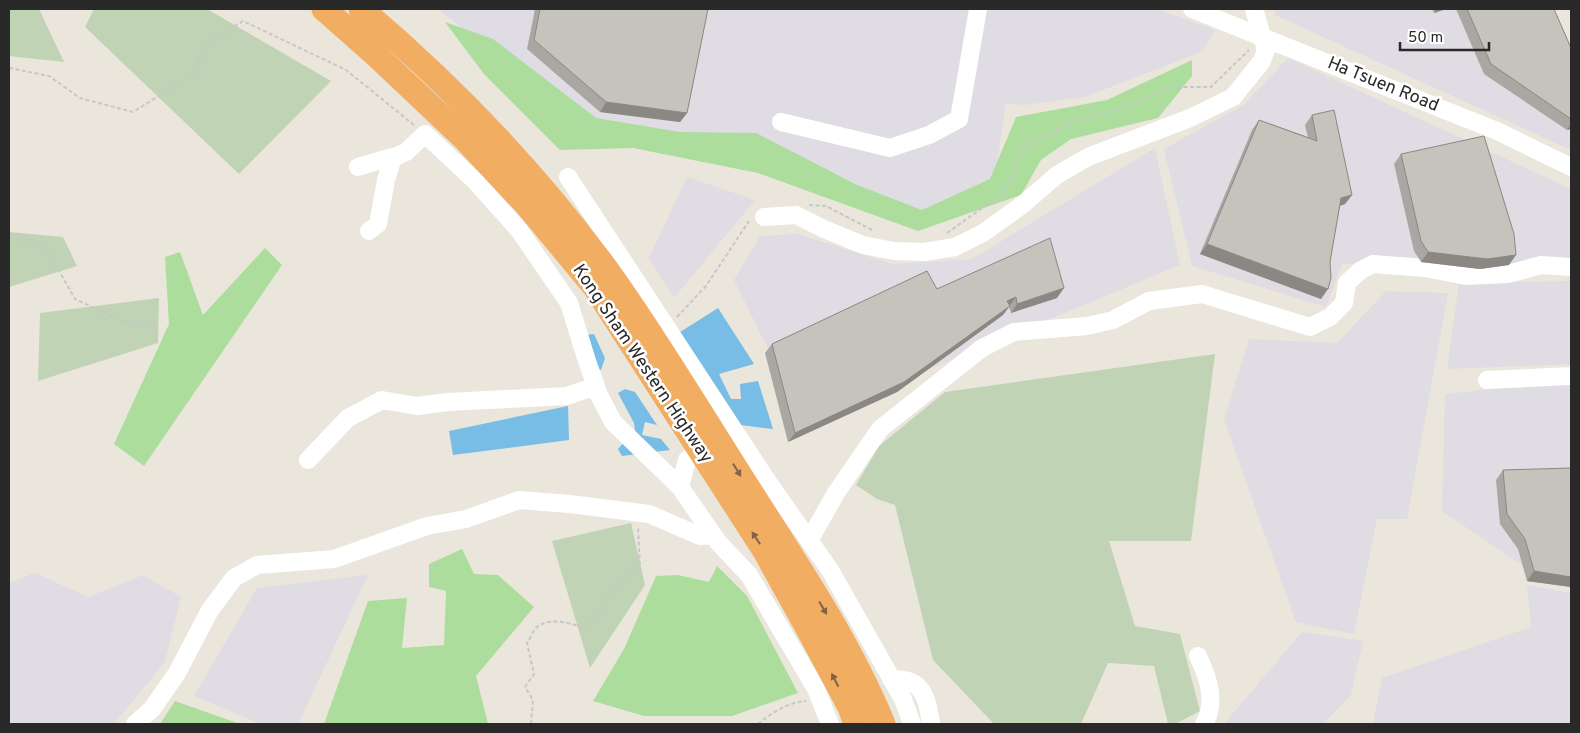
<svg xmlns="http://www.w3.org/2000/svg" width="1580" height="733" viewBox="0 0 1580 733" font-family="Overpass,sans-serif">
<rect width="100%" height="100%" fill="#eae6dc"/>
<path fill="#dfdce3" d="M 438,9 L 1158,9 L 1215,30 L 1203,51 L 1085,97 L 1024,105 L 1006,103 L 993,190 L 911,219 L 774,172 L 584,124 Z
M 1275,9 L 1550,9 L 1571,53 L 1571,150 L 1275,15 Z
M 1288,58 L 1571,189 L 1571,266 L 1342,264 L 1326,307 L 1192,266 L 1164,149 L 1245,104 Z
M 1155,148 L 1180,265 L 804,421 L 734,280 L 760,236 L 798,234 L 892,264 L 972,259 Z
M 687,177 L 755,200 L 674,298 L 649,258 Z
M 1571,281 L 1571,364 L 1447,369 L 1459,283 Z
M 1386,291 L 1448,293 L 1407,519 L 1377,519 L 1354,634 L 1296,622 L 1224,420 L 1249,339 L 1337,343 Z
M 1571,381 L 1571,568 L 1523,566 L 1442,511 L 1445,394 Z
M 35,573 L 88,597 L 143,575 L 181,597 L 165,662 L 114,724 L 9,724 L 9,583 Z
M 368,575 L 298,724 L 261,724 L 194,696 L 257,588 Z
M 1527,585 L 1571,593 L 1571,724 L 1373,724 L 1382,678 L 1531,627 Z
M 1302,632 L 1363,641 L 1351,695 L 1323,724 L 1224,724 Z"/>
<path fill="#addd9d" d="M 445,22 L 493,39 L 596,118 L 680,132 L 756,133 L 857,185 L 922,210 L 990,179 L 1016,117 L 1107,100 L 1192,60 L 1192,76 L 1158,118 L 1071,139 L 1041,160 L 1021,195 L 918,231 L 758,173 L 633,148 L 560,150 L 484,74 Z
M 265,248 L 282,265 L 144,466 L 114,444 L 169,324 L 165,257 L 180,252 L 203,315 Z
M 462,549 L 474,574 L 498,575 L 534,607 L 476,676 L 488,724 L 324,724 L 368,601 L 407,598 L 402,648 L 444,645 L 446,591 L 429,587 L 429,564 Z
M 717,566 L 747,596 L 798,693 L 732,716 L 644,716 L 593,701 L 624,649 L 656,576 L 678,575 L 709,582 Z
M 175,701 L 240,724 L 160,724 Z"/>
<path fill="#c1d3b5" d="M 9,9 L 39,9 L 64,62 L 9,56 Z
M 94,9 L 207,9 L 331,81 L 239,174 L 85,27 Z
M 9,232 L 63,237 L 77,266 L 9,287 Z
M 159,298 L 158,343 L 38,381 L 40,313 Z
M 1215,354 L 1191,541 L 1109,541 L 1135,626 L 1180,634 L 1200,711 L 1175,724 L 1168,724 L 1154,666 L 1108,663 L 1081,724 L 994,724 L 933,660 L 895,505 L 877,499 L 856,485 L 879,446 L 945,392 Z
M 631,523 L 645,585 L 590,668 L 552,541 Z"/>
<path fill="#77bde5" d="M 718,308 L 754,364 L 719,374 L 731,399 L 741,399 L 740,384 L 758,381 L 773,429 L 741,425 L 677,334 Z
M 594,334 L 605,358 L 601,370 L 584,365 L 585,335 Z
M 625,389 L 635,392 L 657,425 L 645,422 L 642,435 L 661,439 L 670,450 L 622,456 L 618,449 L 635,430 L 634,423 L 618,393 Z
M 568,406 L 569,440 L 453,455 L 449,431 Z"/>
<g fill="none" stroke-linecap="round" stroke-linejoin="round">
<path stroke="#c7c7c7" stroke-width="2" stroke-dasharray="4 2.5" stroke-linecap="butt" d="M 9,68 L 49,76 L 80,98 L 133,112 L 196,73 L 202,46 L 243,21 L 346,70 L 414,125
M 809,205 L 826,206 L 874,231
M 947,233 L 985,206 L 1003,196 L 1022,149 L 1069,124 L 1122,108 L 1170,87 L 1211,87 L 1249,50
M 9,238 L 43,242 L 75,299 L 122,321 L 154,323
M 677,317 L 706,286 L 749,221
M 531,724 L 533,700 L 525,687 L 534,674 L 527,643 C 530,639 532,633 535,629 C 546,616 571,623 584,628 C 589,623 594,619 598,614 C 614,593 615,581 640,567 L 638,527
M 758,724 C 771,713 789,702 806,701"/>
<path stroke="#fff" stroke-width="18" d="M 1192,9 L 1497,131 L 1571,167
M 781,122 L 890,148 L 929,135 L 959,119 L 978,9
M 358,167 L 381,160 L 397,156 L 406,152 L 425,134 L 476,182 L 519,230 L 569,303 L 587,361 L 599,395 L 613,422 L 680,487 L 718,542 L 749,575 L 816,689 L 830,724
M 568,177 L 768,482 L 830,570 L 903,699 L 912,724
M 764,217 L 796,215 L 824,229 L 863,245 L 894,251 L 924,252 L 955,247 L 983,233 L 1022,205 L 1057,175 L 1088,157 L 1190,118 L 1233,97 L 1262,61 L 1266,50 L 1254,9
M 369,231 L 378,224 L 386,180 L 393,157
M 1487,380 L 1571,376
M 308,460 L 348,418 L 382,400 L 417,406 L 448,402 L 567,396 L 596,386
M 680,487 L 687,460 L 708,444
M 810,539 L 836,493 L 880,429 L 982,348 L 1014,332 L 1087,326 L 1113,320 L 1149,301 L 1202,294 L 1310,327 L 1330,317 L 1344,303 L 1347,283 L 1361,270 L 1373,264 L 1425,268 L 1466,276 L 1508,274 L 1541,265 L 1571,267
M 1198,656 C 1208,677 1217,702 1204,724
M 891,679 C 897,680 903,679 908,681 C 926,686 929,709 931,724
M 135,724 L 152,709 L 177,673 L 210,610 L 234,578 L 257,565 L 334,559 L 427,526 L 466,519 L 519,500 L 570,504 L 649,514 L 700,536 L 713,535"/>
<path stroke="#f1ad61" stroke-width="25" d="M 324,9 L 376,55 L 465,139 L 527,205 L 595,287 L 765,551 L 812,636 L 850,707 L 856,724
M 361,9 C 452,86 539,177 609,273 C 657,340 699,411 743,480 C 793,559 847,637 883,724"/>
</g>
<path fill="#aaa7a2" d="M 535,9 L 708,9 L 687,113 L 680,122 L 600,112 L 527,49 Z
M 1432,9 L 1446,9 L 1434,13 Z
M 1456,9 L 1554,9 L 1571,48 L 1571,129 L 1567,130 L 1484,74 Z
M 1312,115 L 1352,195 L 1345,204 L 1340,206 L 1330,262 L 1321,299 L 1200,254 L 1252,130 L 1259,120 L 1308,137 L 1305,125 Z
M 1401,154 L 1509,265 L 1480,269 L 1421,262 L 1414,251 L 1394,164 Z
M 937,289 L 1057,298 L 1011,313 L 1009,307 L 1003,315 L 897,392 L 788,442 L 765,353 L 772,344 Z
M 1503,470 L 1571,587 L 1527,581 L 1518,549 L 1500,524 L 1496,480 Z"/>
<path fill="#8b8884" d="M 1436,9 L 1446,9 L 1434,13 Z
M 606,102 L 687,113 L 680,122 L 600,112 Z
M 1571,124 L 1571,129 L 1567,130 Z
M 1352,195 L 1345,204 L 1335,207 L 1341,198 Z
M 1207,244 L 1328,289 L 1321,299 L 1200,254 Z
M 1428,252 L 1516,255 L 1509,265 L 1480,269 L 1421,262 Z
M 1064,288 L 1057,298 L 1011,313 L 1017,304 Z
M 1016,297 L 1003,315 L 897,392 L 788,442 L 795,433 L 1007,301 Z
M 1534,571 L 1571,577 L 1571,587 L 1527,581 Z"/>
<path fill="#c6c2bc" stroke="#8b8884" d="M 540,9 L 708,9 L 687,113 L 606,102 L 534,40 Z
M 1467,9 L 1554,9 L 1571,48 L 1571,119 L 1491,64 Z
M 1334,110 L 1352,195 L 1341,198 L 1330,262 L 1331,278 L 1328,289 L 1207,244 L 1259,120 L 1317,141 L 1312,115 Z
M 1484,136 L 1514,234 L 1516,255 L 1487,259 L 1428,252 L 1421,241 L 1401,154 Z
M 1050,238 L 1064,288 L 1017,304 L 1016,297 L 1007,301 L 1010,306 L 904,382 L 795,433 L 772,344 L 927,271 L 937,289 Z
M 1571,468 L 1571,577 L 1534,571 L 1525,539 L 1507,514 L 1503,470 Z"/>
<defs><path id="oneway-solid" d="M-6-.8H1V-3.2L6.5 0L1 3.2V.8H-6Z" transform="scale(1.25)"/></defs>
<g fill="#836442">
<use href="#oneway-solid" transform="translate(737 470) rotate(58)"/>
<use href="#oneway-solid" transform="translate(756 538) rotate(-123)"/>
<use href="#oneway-solid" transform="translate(823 608) rotate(60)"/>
<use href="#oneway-solid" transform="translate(835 680) rotate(-117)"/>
</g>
<g text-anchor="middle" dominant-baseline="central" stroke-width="5" stroke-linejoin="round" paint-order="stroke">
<g font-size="18" fill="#292929" stroke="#fff">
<text transform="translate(1383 85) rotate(22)">Ha Tsuen Road</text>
<text transform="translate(642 364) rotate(56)">Kong Sham Western Highway</text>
</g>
</g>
<rect width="1580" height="733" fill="none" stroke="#292929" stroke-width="20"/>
<path d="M1400 42v8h89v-8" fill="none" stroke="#292929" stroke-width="2.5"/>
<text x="1408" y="42" font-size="15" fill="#292929" stroke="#ffffff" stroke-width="4" paint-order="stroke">50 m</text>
</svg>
